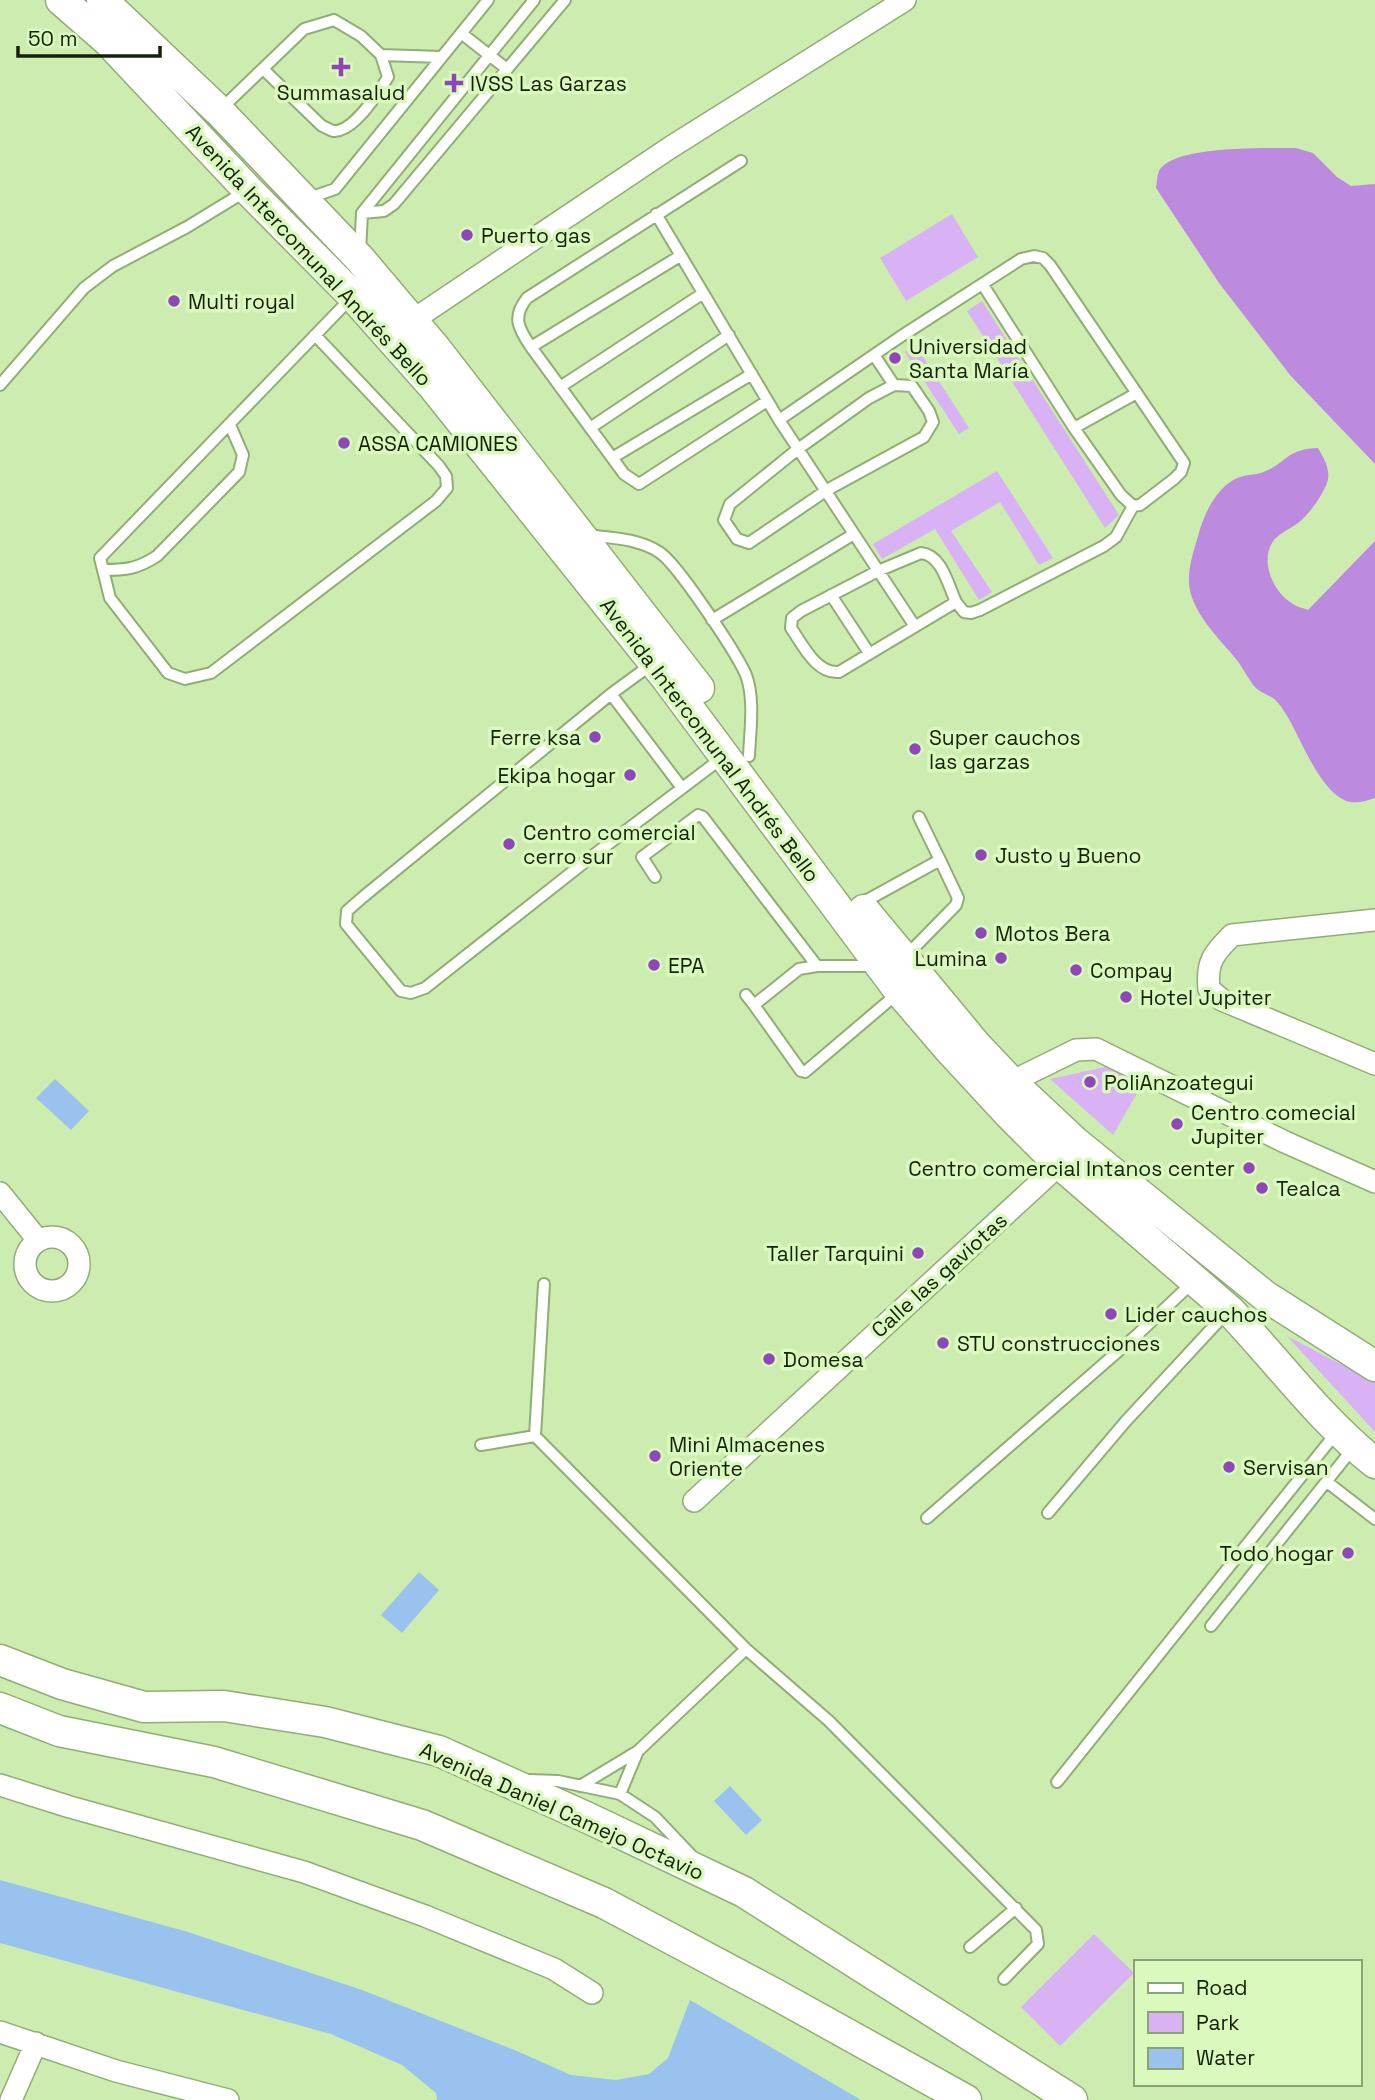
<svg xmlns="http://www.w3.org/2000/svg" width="1375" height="2100" viewBox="0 0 1375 2100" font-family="'Space Grotesk',sans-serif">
<rect width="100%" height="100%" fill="#cdedb0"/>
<path fill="#d9b1f5" d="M 952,214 L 978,257 L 906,301 L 880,258 Z
M 982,301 L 1119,515 L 1105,528 L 967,311 Z
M 915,344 L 969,428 L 959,434 L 905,352 Z
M 997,471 L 1053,558 L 1039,565 L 1000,502 L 951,531 L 992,592 L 979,600 L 935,529 L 882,559 L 873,544 Z
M 1105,1067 L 1143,1083 L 1113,1135 L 1050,1079 Z
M 1287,1336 L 1375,1382 L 1375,1432 Z
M 1094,1934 L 1134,1973 L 1060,2046 L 1021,2007 Z"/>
<path fill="#bc8ade" d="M 1296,148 L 1313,153 L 1337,177 L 1351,186 L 1375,184 L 1375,464 L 1290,375 L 1219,283 L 1156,188 C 1157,183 1157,176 1159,171 C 1172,145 1268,148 1296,148 Z
M 1318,448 C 1323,457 1330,468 1328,479 C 1326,491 1308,516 1298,523 C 1290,529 1277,534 1272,543 C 1260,563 1274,593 1293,604 C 1297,607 1304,608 1308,610 L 1375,541 L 1375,798 C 1366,801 1353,805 1344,800 C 1316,786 1299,732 1282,708 C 1272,694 1268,697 1257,689 C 1251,684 1242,666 1236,659 C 1218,637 1191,612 1189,583 C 1188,567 1194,550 1198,536 C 1204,514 1215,490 1235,479 C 1243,475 1253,475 1261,473 C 1287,464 1285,449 1318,448 Z"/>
<path fill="#99c2ef" d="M 55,1079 L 89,1111 L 71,1130 L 36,1098 Z
M 419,1572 L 439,1590 L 402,1633 L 381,1615 Z
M 730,1786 L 762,1820 L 746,1835 L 714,1801 Z
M 0,1880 L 188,1932 L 362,1990 L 517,2051 L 571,2075 L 616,2080 L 649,2074 L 668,2058 L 690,2000 L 861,2100 L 437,2100 L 436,2093 L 402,2065 L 331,2034 L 0,1943 Z"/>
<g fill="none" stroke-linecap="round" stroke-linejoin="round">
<g stroke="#90ae74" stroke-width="14">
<path id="service" d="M 461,33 L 507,69
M 381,55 L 441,57
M 220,110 L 304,29 L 334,20 L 361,36 L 381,55 L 388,77 C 379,92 353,133 333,131 C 332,131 323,126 322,126 L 263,69
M 741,161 L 527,298 C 512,317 518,328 531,347 L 624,474 L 639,484 L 767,401
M 306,199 L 335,189 L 488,0
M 362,213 L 384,211 L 394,204 L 565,0
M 656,214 L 779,420 L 854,534 L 712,620
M 360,252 L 362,213 L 534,0
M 315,335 L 439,466 L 446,476 L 447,488 L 436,501 L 211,673 L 185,679 L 168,673 L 110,598 L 100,558 C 184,472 267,384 351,298
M 531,347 L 680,256
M 874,355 L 894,385
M 0,385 L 84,288 L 113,266 L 187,227 L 246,191
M 894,385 L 912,386 L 929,411 L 933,422 L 924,437 L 827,490 L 749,543 L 737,539 L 724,520 L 730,504 L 798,449 L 869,398 Z
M 560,387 L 702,294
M 779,420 L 900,337 L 1021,259 L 1034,256 L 1043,258 L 1050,265 L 1184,463 L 1181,472 L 1174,479 L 1140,505 L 1133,506 L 1121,495 L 1074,428 L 983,285
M 590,428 L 729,335
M 1074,428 L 1137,393
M 612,458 L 752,374
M 854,534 L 914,625
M 586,535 C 611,538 637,538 659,552 C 677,563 737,654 746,675 C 755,699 750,731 749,756
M 921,553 C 942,555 948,585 956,602 L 839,672 C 816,674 803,645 791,628 L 792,618 L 801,611 L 878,571 Z
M 103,570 C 126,570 137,569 157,556 L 239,472 L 243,455 L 230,425
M 831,595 L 869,653
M 956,602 L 964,612 L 971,613 L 980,610 L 1104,546 L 1116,537 L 1133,506
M 652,664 L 611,694 L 363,897 L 347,911 L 346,924 L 401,991 L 411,993 L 425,988 L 595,854 L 722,758
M 611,694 L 682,788
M 919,817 L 940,860
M 655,877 L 642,857 L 698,815 L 703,817 L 817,966 L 799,969 L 754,1005 L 746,995
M 860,904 L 940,860 L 958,898 L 956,905 L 905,957
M 817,966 L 874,966
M 754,1005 L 801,1071 L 805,1072 L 898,993
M 544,1284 L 535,1436 L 746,1649 L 829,1721 L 1036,1930 L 1038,1944 L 1004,1979
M 481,1445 L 535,1436
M 1327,1482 L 1375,1519
M 1048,1513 L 1126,1421 L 1227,1312
M 927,1518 L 1138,1334 L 1193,1282
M 1211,1626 L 1354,1447
M 529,1780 L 558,1781 L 620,1794 L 655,1817 L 691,1855
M 1057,1782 L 1336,1433
M 580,1786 L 638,1751 L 746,1649
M 620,1794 L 638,1751
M 970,1947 L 1016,1908"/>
</g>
<g stroke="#90ae74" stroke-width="24">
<path id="minor" d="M 413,320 L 671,147 L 905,0
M 1375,920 L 1232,935 C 1214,953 1206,962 1209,989 L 1222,1000 L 1375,1064
M 1011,1082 L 1076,1050 L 1096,1049 L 1285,1142 L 1375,1182
M 0,1193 L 38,1240
M25 1264a27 27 0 1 1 54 0a27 27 0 1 1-54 0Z
M 694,1501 L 1060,1164
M 0,1785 L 70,1807 L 304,1872 L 425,1916 L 554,1969 L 592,1993
M 0,2032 L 116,2071 L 228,2100
M 11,2100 L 36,2043"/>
</g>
<g stroke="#90ae74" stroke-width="33">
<path id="secondary" d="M 61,0 L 108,41 L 248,190 L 353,296 L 432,385 L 667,679 L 900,992 L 948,1048 L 1010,1115 L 1054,1159 L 1229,1310 C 1278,1361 1319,1419 1375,1463
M 102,0 L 219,111 L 360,259 L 436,349 L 699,688
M 864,910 L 976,1045 L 1011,1082 L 1075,1142 L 1265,1296 L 1375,1366
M 0,1660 L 62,1684 L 144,1707 L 224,1706 L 325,1722 L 439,1751 L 586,1817 L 744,1892 L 1072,2100
M 0,1708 L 59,1731 L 214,1762 L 422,1825 L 604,1903 L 775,1994 L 966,2100"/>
</g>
<use href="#service" stroke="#fff" stroke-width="10"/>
<use href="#minor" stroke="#fff" stroke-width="21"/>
<use href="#secondary" stroke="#fff" stroke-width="30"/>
</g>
<g fill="#8e46b8" stroke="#dafabd" stroke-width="2.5">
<path d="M337.5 56.5h7v7h7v7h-7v7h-7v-7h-7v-7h7z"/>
<path d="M450.5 72.5h7v7h7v7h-7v7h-7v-7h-7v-7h7z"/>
<circle cx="467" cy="235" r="7"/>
<circle cx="174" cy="301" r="7"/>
<circle cx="895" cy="358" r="7"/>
<circle cx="344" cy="443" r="7"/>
<circle cx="595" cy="737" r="7"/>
<circle cx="915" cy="749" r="7"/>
<circle cx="630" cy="775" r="7"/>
<circle cx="509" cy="844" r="7"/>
<circle cx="981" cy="855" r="7"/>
<circle cx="981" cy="933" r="7"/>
<circle cx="1001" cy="958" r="7"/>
<circle cx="654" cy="965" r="7"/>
<circle cx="1076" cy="970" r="7"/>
<circle cx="1126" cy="997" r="7"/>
<circle cx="1090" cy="1082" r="7"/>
<circle cx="1177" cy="1124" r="7"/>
<circle cx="1249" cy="1168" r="7"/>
<circle cx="1262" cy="1188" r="7"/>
<circle cx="918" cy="1253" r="7"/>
<circle cx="1111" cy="1314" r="7"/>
<circle cx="943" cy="1343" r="7"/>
<circle cx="769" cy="1359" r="7"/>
<circle cx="655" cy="1456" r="7"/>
<circle cx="1229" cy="1467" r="7"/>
<circle cx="1348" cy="1553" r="7"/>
</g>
<g text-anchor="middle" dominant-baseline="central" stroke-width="7" stroke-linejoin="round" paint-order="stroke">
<g font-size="21" fill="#152009" stroke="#dafabd" text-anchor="start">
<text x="470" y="83">IVSS Las Garzas</text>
<text x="341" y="92" text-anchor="middle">Summasalud</text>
<text x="481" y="235">Puerto gas</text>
<text x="188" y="301">Multi royal</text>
<text x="909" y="346">Universidad<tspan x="909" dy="24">Santa María</tspan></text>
<text x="358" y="443">ASSA CAMIONES</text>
<text x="581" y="737" text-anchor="end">Ferre ksa</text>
<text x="929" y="737">Super cauchos<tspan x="929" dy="24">las garzas</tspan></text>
<text x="616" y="775" text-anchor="end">Ekipa hogar</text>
<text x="523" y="832">Centro comercial<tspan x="523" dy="24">cerro sur</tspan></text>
<text x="995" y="855">Justo y Bueno</text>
<text x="995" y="933">Motos Bera</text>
<text x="987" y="958" text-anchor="end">Lumina</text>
<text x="668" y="965">EPA</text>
<text x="1090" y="970">Compay</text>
<text x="1140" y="997">Hotel Jupiter</text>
<text x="1104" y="1082">PoliAnzoategui</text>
<text x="1191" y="1112">Centro comecial<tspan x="1191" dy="24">Jupiter</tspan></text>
<text x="1235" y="1168" text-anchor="end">Centro comercial Intanos center</text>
<text x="1276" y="1188">Tealca</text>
<text x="904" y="1253" text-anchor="end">Taller Tarquini</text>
<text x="1125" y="1314">Lider cauchos</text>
<text x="957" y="1343">STU construcciones</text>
<text x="783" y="1359">Domesa</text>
<text x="669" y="1444">Mini Almacenes<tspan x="669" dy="24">Oriente</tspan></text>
<text x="1243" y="1467">Servisan</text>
<text x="1334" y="1553" text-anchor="end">Todo hogar</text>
</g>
<g font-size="21" fill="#152009" stroke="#dafabd">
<text transform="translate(309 255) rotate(47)">Avenida Intercomunal Andrés Bello</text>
<text transform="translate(710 740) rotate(53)">Avenida Intercomunal Andrés Bello</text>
<text transform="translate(939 1275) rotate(-42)">Calle las gaviotas</text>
<text transform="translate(562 1811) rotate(24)">Avenida Daniel Camejo Octavio</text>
</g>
</g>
<rect x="1134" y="1960" width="228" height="126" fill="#dafabd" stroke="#8ba375" stroke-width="2"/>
<rect x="1148" y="1983" width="35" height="10" fill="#ffffff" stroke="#8ba375" stroke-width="2"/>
<text x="1196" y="1995" font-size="21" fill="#152009">Road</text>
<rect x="1148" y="2012" width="35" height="21" fill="#d9b1f5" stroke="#8ba375" stroke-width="2"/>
<text x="1196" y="2030" font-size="21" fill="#152009">Park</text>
<rect x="1148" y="2048" width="35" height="21" fill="#99c2ef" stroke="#8ba375" stroke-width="2"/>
<text x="1196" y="2065" font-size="21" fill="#152009">Water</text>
<path d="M18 46v10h142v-10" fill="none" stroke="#152009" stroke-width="3.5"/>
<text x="28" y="46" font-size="21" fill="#152009" stroke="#dafabd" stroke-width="5" paint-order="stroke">50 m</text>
</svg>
